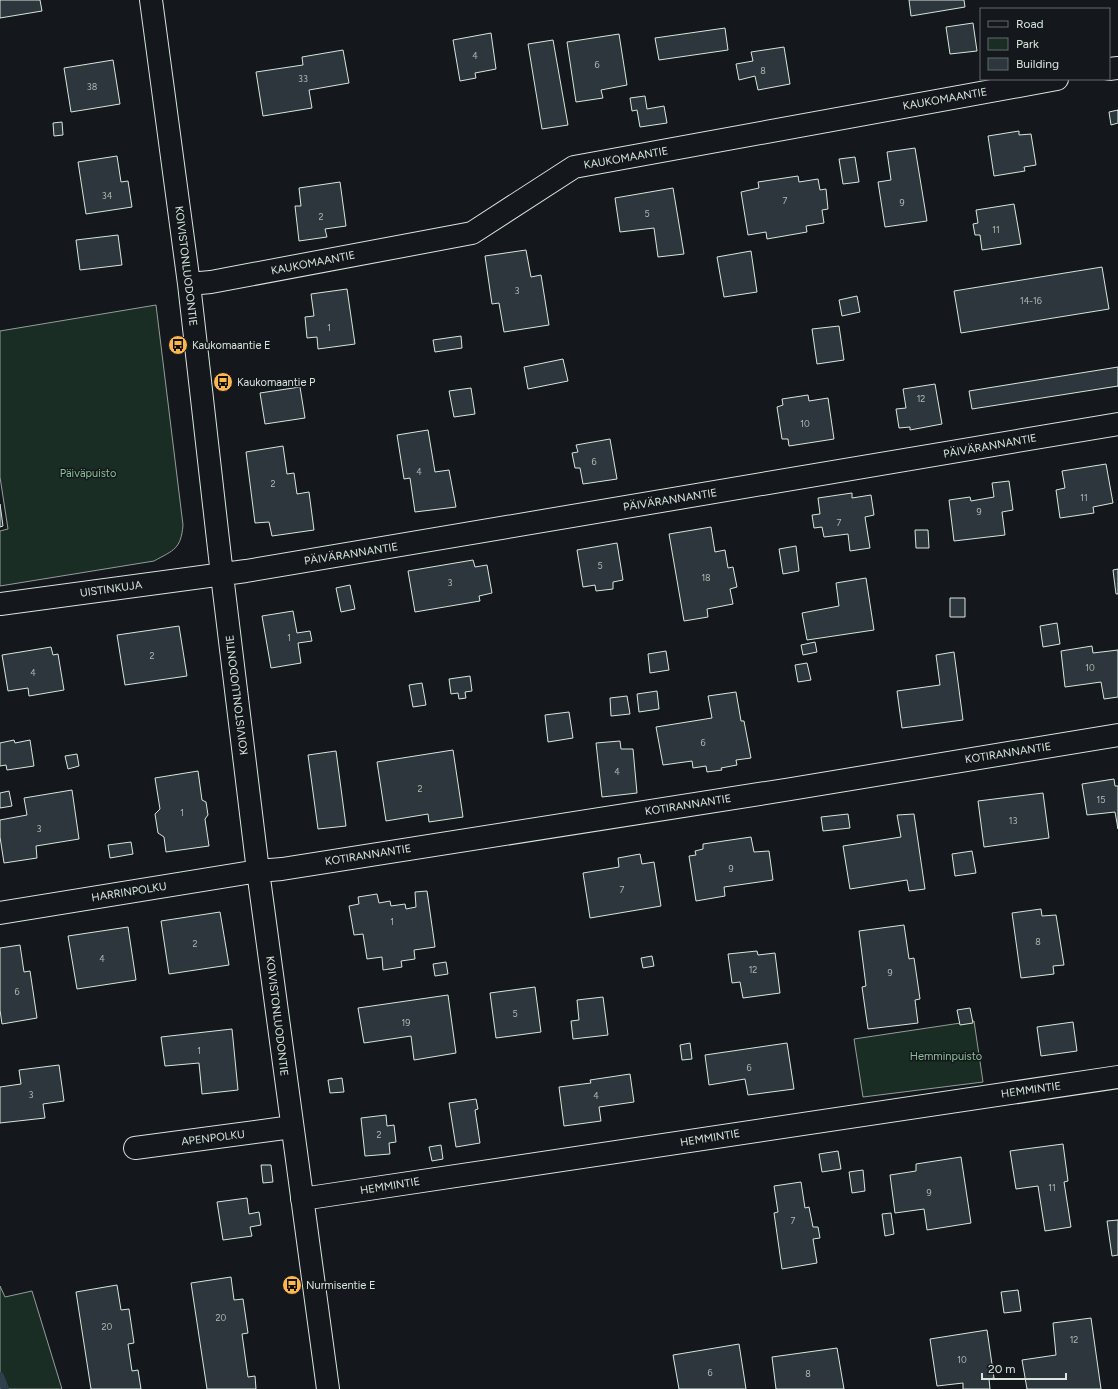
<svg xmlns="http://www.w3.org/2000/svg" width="1118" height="1389" viewBox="0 0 1118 1389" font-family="Figtree,sans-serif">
<rect width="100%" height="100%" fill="#14181c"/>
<path fill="#1a2d24" stroke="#939e99" d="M 156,305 L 183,525 C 181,549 174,550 154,561 L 0,586 L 0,531 L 8,529 L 0,477 L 0,331 Z
M 974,1021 L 983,1082 L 863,1097 L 854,1039 Z
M 0,1286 L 5,1297 L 32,1291 L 62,1389 L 0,1389 Z"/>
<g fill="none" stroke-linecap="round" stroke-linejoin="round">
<path stroke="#2f3f4d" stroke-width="8" d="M 0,1376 L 5,1389"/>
</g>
<path fill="#2c363c" stroke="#d8e6dc" d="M 0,0 L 40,0 L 42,11 L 0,18 Z
M 909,0 L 964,0 L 965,7 L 911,16 Z
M 973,23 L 977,51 L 950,54 L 946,27 Z
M 725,28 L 728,50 L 659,60 L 655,38 Z
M 491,33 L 496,69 L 475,73 L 476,78 L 460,81 L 453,40 Z
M 619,34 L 627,85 L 601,90 L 603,98 L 576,102 L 567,42 Z
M 553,40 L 568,125 L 542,129 L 528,44 Z
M 784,47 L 790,84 L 758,90 L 755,76 L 739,80 L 736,64 L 753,61 L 751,52 Z
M 343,50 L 349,83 L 309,90 L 312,108 L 263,116 L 256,72 L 303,65 L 302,57 Z
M 113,60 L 120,104 L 71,112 L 64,68 Z
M 645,96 L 647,109 L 664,106 L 667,123 L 640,127 L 637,110 L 632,111 L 630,98 Z
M 1118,110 L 1118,123 L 1111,125 L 1109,112 Z
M 62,122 L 63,135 L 54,136 L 53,123 Z
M 1019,131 L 1019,135 L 1031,134 L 1036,165 L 1024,167 L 1025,171 L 994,176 L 988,136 Z
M 915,148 L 927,221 L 885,227 L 878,182 L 891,180 L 887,152 Z
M 117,156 L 121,182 L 128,181 L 132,207 L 86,214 L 78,162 Z
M 855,157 L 859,182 L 843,184 L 839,159 Z
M 798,176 L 799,182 L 818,179 L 820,190 L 826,189 L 828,209 L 822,210 L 824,223 L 806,226 L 807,232 L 767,239 L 766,232 L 748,235 L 741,192 L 759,188 L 758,182 Z
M 340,182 L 346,226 L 325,229 L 327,237 L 299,241 L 295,206 L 301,206 L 299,188 Z
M 673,188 L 684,254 L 658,257 L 654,228 L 620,232 L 615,198 Z
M 1014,204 L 1021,244 L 982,250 L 980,235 L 975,235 L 973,224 L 978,223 L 976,210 Z
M 118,235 L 122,265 L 80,270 L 76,240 Z
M 526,250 L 531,277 L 541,275 L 549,325 L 504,332 L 499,303 L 492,304 L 485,256 Z
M 751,251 L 757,292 L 724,297 L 717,257 Z
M 1102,267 L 1109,309 L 961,333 L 954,291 Z
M 347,289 L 355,344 L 318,349 L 317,337 L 307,338 L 305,317 L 314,316 L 311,294 Z
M 857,296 L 860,312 L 842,316 L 839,300 Z
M 839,326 L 844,360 L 817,364 L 812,329 Z
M 461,336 L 462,348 L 435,352 L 433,340 Z
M 563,359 L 568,381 L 528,389 L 524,367 Z
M 1118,367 L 1118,386 L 972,409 L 969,391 Z
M 935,384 L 942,424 L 910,430 L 910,427 L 899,428 L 896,409 L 906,408 L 903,389 Z
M 300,387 L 305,418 L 265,424 L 260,393 Z
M 471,388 L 475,414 L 454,417 L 449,391 Z
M 808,395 L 809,401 L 828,398 L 834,439 L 789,446 L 788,439 L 782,439 L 777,407 L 783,405 L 782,399 Z
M 428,430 L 435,472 L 449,470 L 456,507 L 415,512 L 410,478 L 404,479 L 397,435 Z
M 610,439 L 617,479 L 583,484 L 580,468 L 575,468 L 572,453 L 578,452 L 576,445 Z
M 283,446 L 287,474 L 294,473 L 297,494 L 309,492 L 314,530 L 272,536 L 269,522 L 255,523 L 246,452 Z
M 1106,464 L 1113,503 L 1093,507 L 1094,513 L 1060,518 L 1056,490 L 1065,488 L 1062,471 Z
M 1009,481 L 1013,510 L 1002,512 L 1005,535 L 954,541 L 949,500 L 970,497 L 971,501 L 994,497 L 992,483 Z
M 852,493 L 852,498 L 871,495 L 874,515 L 865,517 L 870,548 L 850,551 L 848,534 L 824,537 L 822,527 L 814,528 L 812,515 L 820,514 L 818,498 Z
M 0,504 L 3,526 L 0,527 Z
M 711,527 L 715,552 L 725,550 L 728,568 L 733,567 L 737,587 L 730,589 L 733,604 L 707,609 L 708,617 L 684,621 L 669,534 Z
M 915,530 L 928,530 L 929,548 L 916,548 Z
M 617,543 L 623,580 L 613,582 L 613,589 L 596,591 L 595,585 L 583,587 L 577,550 Z
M 796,546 L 799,571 L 783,574 L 779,549 Z
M 473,560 L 475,567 L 487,565 L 492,593 L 479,596 L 480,601 L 415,612 L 408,571 Z
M 1118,569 L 1118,594 L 1116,594 L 1113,570 Z
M 866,578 L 874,630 L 807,640 L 802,613 L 839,606 L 836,583 Z
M 350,585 L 355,609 L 341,612 L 336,588 Z
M 950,598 L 965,598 L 965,617 L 950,617 Z
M 293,611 L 297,633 L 310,631 L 312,641 L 298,643 L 301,663 L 271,668 L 262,616 Z
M 1057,623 L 1060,644 L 1043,647 L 1040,626 Z
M 179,626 L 187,676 L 125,685 L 117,635 Z
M 815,642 L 817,652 L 803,655 L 801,645 Z
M 1092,646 L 1093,653 L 1118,650 L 1118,697 L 1104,699 L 1101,682 L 1065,687 L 1061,651 Z
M 51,647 L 53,655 L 58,654 L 64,690 L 29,696 L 28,688 L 8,691 L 2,655 Z
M 666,651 L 669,670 L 650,673 L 648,654 Z
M 954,652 L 963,720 L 902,728 L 897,691 L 940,685 L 936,655 Z
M 807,663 L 811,680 L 798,682 L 795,665 Z
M 470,676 L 472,691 L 465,692 L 466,698 L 459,699 L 458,693 L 451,694 L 449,679 Z
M 422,683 L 426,705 L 413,707 L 409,685 Z
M 657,691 L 659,709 L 639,712 L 637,694 Z
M 736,692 L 741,721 L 744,721 L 751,758 L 736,760 L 737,765 L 721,768 L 722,770 L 707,772 L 706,766 L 693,768 L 692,761 L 663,765 L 656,727 L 712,718 L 708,696 Z
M 627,696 L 630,714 L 611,716 L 610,698 Z
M 569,712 L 573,738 L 548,742 L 545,715 Z
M 14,740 L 15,743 L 30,740 L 34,766 L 7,770 L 6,765 L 0,766 L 0,743 Z
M 620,741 L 621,749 L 633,749 L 637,793 L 602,797 L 596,743 Z
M 453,750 L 463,817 L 429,822 L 428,814 L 386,821 L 377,762 Z
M 336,751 L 346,826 L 318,829 L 308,755 Z
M 77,754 L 79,766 L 68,769 L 65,756 Z
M 198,771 L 202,800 L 206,802 L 208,815 L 205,819 L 209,846 L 166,852 L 164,837 L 158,833 L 155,814 L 160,809 L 155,778 Z
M 1114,779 L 1115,786 L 1118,786 L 1118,829 L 1115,812 L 1087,815 L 1082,784 Z
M 72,790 L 79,839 L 36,846 L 37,858 L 4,863 L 0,837 L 0,820 L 27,815 L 24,798 Z
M 9,791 L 12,806 L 0,808 L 0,793 Z
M 1043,793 L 1049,838 L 984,847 L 978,801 Z
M 848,814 L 850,828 L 823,831 L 821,817 Z
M 914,814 L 925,889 L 909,891 L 907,880 L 850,889 L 843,846 L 901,837 L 897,815 Z
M 751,837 L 754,852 L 769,851 L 773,880 L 724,887 L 725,896 L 696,901 L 689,856 L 696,855 L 695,851 L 703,849 L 703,844 Z
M 131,842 L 133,854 L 110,858 L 108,845 Z
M 972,851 L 976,873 L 955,876 L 952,854 Z
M 640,854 L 642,864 L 654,862 L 661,906 L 590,918 L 583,873 L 619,867 L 618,858 Z
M 427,891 L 435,947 L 414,950 L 415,959 L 401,961 L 402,967 L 383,970 L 382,957 L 367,959 L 363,934 L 354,935 L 349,906 L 359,904 L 358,897 L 377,894 L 379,903 L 390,901 L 391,906 L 405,904 L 406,909 L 416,907 L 415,892 Z
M 1041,909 L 1042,916 L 1056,915 L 1064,965 L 1053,966 L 1054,974 L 1021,978 L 1012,913 Z
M 220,912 L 229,965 L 169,974 L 161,921 Z
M 904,925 L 909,959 L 914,958 L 920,999 L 915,1000 L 918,1023 L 868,1029 L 862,987 L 866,986 L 859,931 Z
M 128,927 L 136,980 L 77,989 L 68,936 Z
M 20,945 L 24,972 L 30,971 L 37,1018 L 2,1024 L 0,1010 L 0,948 Z
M 757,951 L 758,955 L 775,953 L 780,993 L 743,998 L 740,982 L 732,983 L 728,954 Z
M 652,956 L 654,966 L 643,968 L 641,958 Z
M 446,962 L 448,974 L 435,976 L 433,964 Z
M 535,987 L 541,1032 L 496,1038 L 490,993 Z
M 448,995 L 456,1053 L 414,1060 L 411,1036 L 364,1043 L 358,1008 Z
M 603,997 L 608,1035 L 573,1039 L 571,1021 L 579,1020 L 577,1000 Z
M 970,1008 L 973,1023 L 960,1025 L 957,1010 Z
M 1073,1022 L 1077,1051 L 1041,1056 L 1037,1027 Z
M 232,1029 L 238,1090 L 202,1094 L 199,1063 L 165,1066 L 161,1037 Z
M 690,1043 L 692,1059 L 682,1060 L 680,1045 Z
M 787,1043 L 794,1089 L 748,1095 L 745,1079 L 709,1085 L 705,1055 Z
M 59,1065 L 64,1101 L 43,1104 L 45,1118 L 0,1123 L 0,1087 L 21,1084 L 19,1070 Z
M 630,1074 L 634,1102 L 599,1107 L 601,1121 L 564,1126 L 559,1087 L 591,1083 L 590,1080 Z
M 342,1078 L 344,1092 L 330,1093 L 328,1080 Z
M 476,1099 L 478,1109 L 475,1110 L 480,1143 L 456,1147 L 449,1103 Z
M 386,1115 L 387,1126 L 394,1125 L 396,1142 L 389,1143 L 390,1154 L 365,1156 L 361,1118 Z
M 1063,1144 L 1068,1181 L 1064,1182 L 1071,1227 L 1045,1231 L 1038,1186 L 1016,1189 L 1010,1151 Z
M 441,1145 L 443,1159 L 432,1161 L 429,1147 Z
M 838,1151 L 841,1169 L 822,1172 L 819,1154 Z
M 961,1157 L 971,1223 L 927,1230 L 924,1209 L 895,1213 L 890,1175 L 916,1171 L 916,1164 Z
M 261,1165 L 271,1165 L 273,1182 L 263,1183 Z
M 863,1170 L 865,1191 L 852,1193 L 849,1172 Z
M 801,1182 L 805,1208 L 809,1207 L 813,1227 L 818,1227 L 820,1238 L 813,1239 L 817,1263 L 782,1269 L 774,1213 L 778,1212 L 774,1186 Z
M 247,1198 L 249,1214 L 259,1212 L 261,1225 L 250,1227 L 252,1236 L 223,1240 L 217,1202 Z
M 891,1213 L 894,1234 L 885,1236 L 882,1214 Z
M 1118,1220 L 1118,1255 L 1112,1256 L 1107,1221 Z
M 231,1277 L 234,1300 L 243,1299 L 248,1333 L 242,1334 L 248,1377 L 255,1376 L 256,1389 L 207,1389 L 191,1283 Z
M 117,1285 L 121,1310 L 129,1309 L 134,1343 L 128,1344 L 132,1371 L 138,1370 L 141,1389 L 91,1389 L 76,1292 Z
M 1018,1290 L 1021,1311 L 1004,1313 L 1001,1292 Z
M 1091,1318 L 1101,1389 L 1027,1389 L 1022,1360 L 1056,1355 L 1053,1323 Z
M 987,1330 L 994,1378 L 989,1379 L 990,1389 L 963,1389 L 963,1383 L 937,1386 L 930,1339 Z
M 739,1344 L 746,1389 L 679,1389 L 673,1355 Z
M 837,1348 L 844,1389 L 776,1389 L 772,1357 Z"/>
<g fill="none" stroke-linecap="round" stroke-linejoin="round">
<g stroke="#d8e6dc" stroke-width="24">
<path id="minor" d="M 151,0 L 189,284 L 222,575 L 258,871 L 328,1389
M 1109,69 L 1118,68
M 189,284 L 211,282 L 472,233 L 574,167 L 1057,79
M 0,604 L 246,571 L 1118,424
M 0,913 L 258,871 L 282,869 L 791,789 L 1118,735
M 135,1148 L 292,1127
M 302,1199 L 1118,1077"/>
</g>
<use href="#minor" stroke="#14181c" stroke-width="22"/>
</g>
<defs>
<g id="bus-disc" transform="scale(1)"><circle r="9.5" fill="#ffb74d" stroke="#14181c"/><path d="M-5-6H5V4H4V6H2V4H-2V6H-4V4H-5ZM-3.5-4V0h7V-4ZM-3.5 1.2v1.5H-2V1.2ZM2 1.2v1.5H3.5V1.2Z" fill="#111"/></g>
</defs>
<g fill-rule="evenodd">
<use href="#bus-disc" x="178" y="345"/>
<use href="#bus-disc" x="223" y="382"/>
<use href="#bus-disc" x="292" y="1285"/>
</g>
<g text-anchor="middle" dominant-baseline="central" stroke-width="3" stroke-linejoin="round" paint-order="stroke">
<g font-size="9" fill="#adbab4">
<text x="475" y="55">4</text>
<text x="597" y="64">6</text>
<text x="763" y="70">8</text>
<text x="303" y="78">33</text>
<text x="92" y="86">38</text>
<text x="107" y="195">34</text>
<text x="785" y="200">7</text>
<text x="902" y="202">9</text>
<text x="647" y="213">5</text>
<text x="321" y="216">2</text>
<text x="996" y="229">11</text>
<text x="517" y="290">3</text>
<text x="1031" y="300">14-16</text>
<text x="329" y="327">1</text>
<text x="921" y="398">12</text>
<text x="805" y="423">10</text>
<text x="594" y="461">6</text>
<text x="419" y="471">4</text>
<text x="273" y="483">2</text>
<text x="1084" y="497">11</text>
<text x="979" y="511">9</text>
<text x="839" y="522">7</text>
<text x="600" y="565">5</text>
<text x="706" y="577">18</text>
<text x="450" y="582">3</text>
<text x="289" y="637">1</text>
<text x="152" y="655">2</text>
<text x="1090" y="667">10</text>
<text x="33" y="672">4</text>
<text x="703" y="742">6</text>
<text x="617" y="771">4</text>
<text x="420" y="788">2</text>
<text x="1101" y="799">15</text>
<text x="182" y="812">1</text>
<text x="1013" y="820">13</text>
<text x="39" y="828">3</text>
<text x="731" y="868">9</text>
<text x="622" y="889">7</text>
<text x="392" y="921">1</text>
<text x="1038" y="941">8</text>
<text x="195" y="943">2</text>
<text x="102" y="958">4</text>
<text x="753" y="969">12</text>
<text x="890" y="972">9</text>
<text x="17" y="991">6</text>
<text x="515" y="1013">5</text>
<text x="406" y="1022">19</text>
<text x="199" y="1050">1</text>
<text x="749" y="1067">6</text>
<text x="31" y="1094">3</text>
<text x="596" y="1095">4</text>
<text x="379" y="1134">2</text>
<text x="1052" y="1187">11</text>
<text x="929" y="1192">9</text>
<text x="793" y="1220">7</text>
<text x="221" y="1317">20</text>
<text x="107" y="1326">20</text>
<text x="1074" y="1339">12</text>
<text x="962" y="1359">10</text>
<text x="710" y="1372">6</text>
<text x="808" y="1373">8</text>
</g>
<g font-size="11" fill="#d8e6dc" stroke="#14181c">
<text transform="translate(945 99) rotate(-10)">KAUKOMAANTIE</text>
<text transform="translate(626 158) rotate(-10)">KAUKOMAANTIE</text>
<text transform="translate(313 263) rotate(-11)">KAUKOMAANTIE</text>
<text transform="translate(186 266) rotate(83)">KOIVISTONLUODONTIE</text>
<text transform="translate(990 446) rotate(-10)">PÄIVÄRANNANTIE</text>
<text transform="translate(670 500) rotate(-9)">PÄIVÄRANNANTIE</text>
<text transform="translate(351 554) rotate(-9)">PÄIVÄRANNANTIE</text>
<text transform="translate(111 589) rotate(-8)">UISTINKUJA</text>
<text transform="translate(237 695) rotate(-97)">KOIVISTONLUODONTIE</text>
<text transform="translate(1008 753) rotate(-9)">KOTIRANNANTIE</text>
<text transform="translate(688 805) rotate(-9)">KOTIRANNANTIE</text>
<text transform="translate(368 855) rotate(-9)">KOTIRANNANTIE</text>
<text transform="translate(129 892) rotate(-9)">HARRINPOLKU</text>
<text transform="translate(277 1016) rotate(83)">KOIVISTONLUODONTIE</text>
<text transform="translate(1031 1090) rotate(-8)">HEMMINTIE</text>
<text transform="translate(213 1138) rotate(-7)">APENPOLKU</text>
<text transform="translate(710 1138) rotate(-9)">HEMMINTIE</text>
<text transform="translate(390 1186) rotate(-9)">HEMMINTIE</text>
</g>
<g font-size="11" fill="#d8e6dc" stroke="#14181c" text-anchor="start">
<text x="192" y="345">Kaukomaantie E</text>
<text x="237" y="382">Kaukomaantie P</text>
<text x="306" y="1285">Nurmisentie E</text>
</g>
<g font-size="11" fill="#8ac095" stroke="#14181c">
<text x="88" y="473">Päiväpuisto</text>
<text x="946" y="1056">Hemminpuisto</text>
</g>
</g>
<rect x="980" y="8" width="130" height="72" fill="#14181c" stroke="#626a69"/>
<rect x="988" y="21" width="20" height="6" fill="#14181c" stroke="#626a69"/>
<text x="1016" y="28" font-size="12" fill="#d8e6dc">Road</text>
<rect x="988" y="38" width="20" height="12" fill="#1a2d24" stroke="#626a69"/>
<text x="1016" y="48" font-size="12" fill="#d8e6dc">Park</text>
<rect x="988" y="58" width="20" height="12" fill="#2c363c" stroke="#626a69"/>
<text x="1016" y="68" font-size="12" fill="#d8e6dc">Building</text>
<path d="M982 1373v6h84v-6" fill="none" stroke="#d8e6dc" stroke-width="2"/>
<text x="988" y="1373" font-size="12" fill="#d8e6dc" stroke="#14181c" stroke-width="3" paint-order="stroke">20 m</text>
</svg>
